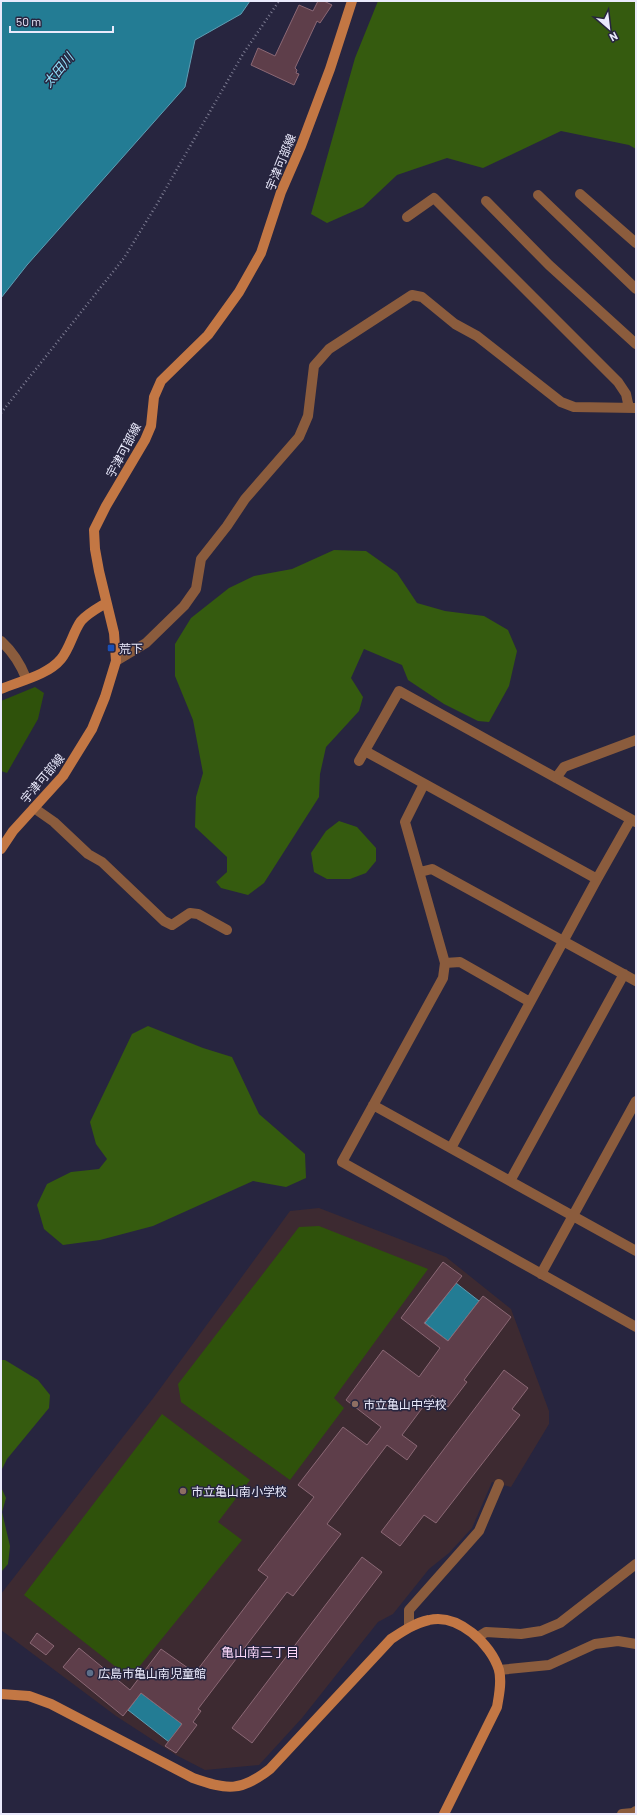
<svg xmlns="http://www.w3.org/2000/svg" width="637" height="1815" viewBox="0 0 637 1815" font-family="Barlow,'Noto Sans JP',sans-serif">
<rect width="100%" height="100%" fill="#27253f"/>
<path fill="#3d2a31" d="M 319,1208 L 446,1257 L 511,1309 L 549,1411 L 549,1424 L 511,1487 L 492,1482 L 472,1528 L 449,1553 L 429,1569 L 393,1614 L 378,1622 L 302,1718 L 259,1765 L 205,1770 L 176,1755 L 116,1716 L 1,1630 L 1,1594 L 154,1397 L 290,1211 Z"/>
<path fill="#2f520b" d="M 35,687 L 44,693 L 38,719 L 7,773 L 1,771 L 1,701 Z
M 319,1226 L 428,1269 L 334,1398 L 344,1408 L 290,1480 L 181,1402 L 178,1384 L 299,1227 Z
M 162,1414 L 250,1480 L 218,1522 L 242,1540 L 130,1678 L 24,1595 Z"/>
<path fill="#355b0f" d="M 378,1 L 636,1 L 636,149 L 629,145 L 561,131 L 483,168 L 447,158 L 397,175 L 363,207 L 327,223 L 311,214 L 355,58 Z
M 334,550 L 366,551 L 397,573 L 417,603 L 445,611 L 484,616 L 508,630 L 517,651 L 509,686 L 489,722 L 478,721 L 444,704 L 408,680 L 402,665 L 364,649 L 351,678 L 363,697 L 359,711 L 326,747 L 320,774 L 319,797 L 264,883 L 248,895 L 221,888 L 216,882 L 227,872 L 227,857 L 195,827 L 196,797 L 203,773 L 193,720 L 175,676 L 175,644 L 191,618 L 229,588 L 254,576 L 292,569 Z
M 339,821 L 357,827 L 376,848 L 376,861 L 366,873 L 350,879 L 327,879 L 314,872 L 311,853 L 326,831 Z
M 148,1026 L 203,1048 L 232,1057 L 259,1114 L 305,1154 L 306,1178 L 286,1187 L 253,1181 L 153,1226 L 100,1240 L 63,1245 L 44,1229 L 37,1205 L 47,1184 L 71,1172 L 99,1169 L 107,1159 L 96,1144 L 90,1122 L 132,1034 Z
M 1,1360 L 5,1360 L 38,1380 L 50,1395 L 49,1408 L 7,1459 L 1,1471 Z
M 1,1487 L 6,1498 L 2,1512 L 10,1546 L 8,1564 L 1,1572 Z"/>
<path fill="#237c94" stroke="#5f9db3" d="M 1,1 L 250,1 L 241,14 L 195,40 L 185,87 L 27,265 L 1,298 Z
M 456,1283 L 479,1301 L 448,1341 L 425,1323 Z
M 141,1693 L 182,1724 L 169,1742 L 128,1710 Z"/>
<path fill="#5e3e4a" stroke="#8b6875" d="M 318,1 L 324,1 L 332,5 L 320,23 L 317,21 L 295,68 L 297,70 L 296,73 L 299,74 L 294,85 L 251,65 L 258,48 L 275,56 L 299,5 L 313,11 Z
M 443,1262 L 462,1276 L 424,1323 L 448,1341 L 483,1296 L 511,1317 L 464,1380 L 467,1382 L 448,1407 L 432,1395 L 402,1435 L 417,1446 L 407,1460 L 387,1445 L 327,1524 L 341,1534 L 293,1596 L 287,1592 L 198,1709 L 201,1711 L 193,1722 L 197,1725 L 176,1753 L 165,1746 L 182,1724 L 141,1693 L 123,1716 L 63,1667 L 79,1648 L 130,1690 L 161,1649 L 195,1673 L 268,1577 L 258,1570 L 314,1497 L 298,1485 L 343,1427 L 367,1445 L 381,1427 L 346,1400 L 383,1350 L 419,1377 L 440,1348 L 401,1318 Z
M 504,1370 L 528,1388 L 512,1409 L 520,1415 L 436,1523 L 424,1515 L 400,1546 L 381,1532 Z
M 362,1557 L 382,1572 L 252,1743 L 232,1728 Z
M 37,1633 L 54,1646 L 46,1655 L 30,1643 Z"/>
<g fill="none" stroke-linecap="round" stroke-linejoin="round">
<path stroke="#7e7d93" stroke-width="2.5" stroke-dasharray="1 3" stroke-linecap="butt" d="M 1,413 L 124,258 L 157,204 L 243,54 L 279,1"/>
<path stroke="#8b5c3d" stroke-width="10" d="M 580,194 L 636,243
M 538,195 L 636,289
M 486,201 L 549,265 L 636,344
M 407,217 L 434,198 L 618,382 L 626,394 L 629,408
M 1,641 C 13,652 20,663 26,678
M 116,661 L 146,643 L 184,606 L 196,589 L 201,559 L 227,526 L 245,499 L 299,437 L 308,416 L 314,366 L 329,349 L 412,295 L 422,297 L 455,324 L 477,336 L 561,402 L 574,407 L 636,408
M 365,751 L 597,879
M 359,761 L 399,691 L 636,822
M 556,778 L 564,767 L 636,740
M 424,784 L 405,822 L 445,963 L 443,978 L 342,1162 L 636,1327
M 34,808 L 54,822 L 88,854 L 102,862 L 164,921 L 172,925 L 190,913 L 198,914 L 227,930
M 420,872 L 432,869 L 636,981
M 445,963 L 460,962 L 530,1002
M 373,1105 L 636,1251
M 451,1148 L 597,879 L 631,819
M 510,1181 L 624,974
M 541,1274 L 636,1101
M 409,1627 L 409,1610 L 479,1531 L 499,1484
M 478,1637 L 486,1632 L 521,1634 L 541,1631 L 560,1623 L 636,1564
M 499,1670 L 549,1665 L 595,1644 L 618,1641 L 636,1644
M 622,1814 L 633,1813 L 636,1811"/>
<path stroke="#c37744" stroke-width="10" d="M 1,689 C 20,681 48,675 61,659 C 70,648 73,632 81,621 C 88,613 98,608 106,603
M 1,849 L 13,831 L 63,776 L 92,729 L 105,697 L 116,661 L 114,633 L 99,571 L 95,549 L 94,530 L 106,506 L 145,440 L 151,426 L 154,397 L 161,381 L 208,335 L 239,292 L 261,253 L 281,192 L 301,146 L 330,69 L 352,1
M 1,1694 L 29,1696 L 51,1704 L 193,1778 C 227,1790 241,1792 270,1769 L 391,1639 C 403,1631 415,1623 429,1620 C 458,1613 491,1644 499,1670 C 502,1682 499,1695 497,1707 L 444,1814"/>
</g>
<rect fill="#1a4fb4" stroke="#27253f" stroke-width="1.5" x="107" y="644" width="8" height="8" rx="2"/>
<g fill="#8d6e63" stroke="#27253f" stroke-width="1.5">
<circle cx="355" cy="1404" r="4"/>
<circle cx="183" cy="1491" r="4"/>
</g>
<circle fill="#5c6f8a" stroke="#27253f" stroke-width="1.5" cx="90" cy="1673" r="4"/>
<g text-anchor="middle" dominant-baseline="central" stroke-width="3" stroke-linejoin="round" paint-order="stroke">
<g font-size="12" fill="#eaeafc" stroke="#27253f">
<text transform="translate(280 162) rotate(-68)">宇津可部線</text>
<text transform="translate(123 450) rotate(-62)">宇津可部線</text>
<text transform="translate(42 778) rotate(-50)">宇津可部線</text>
</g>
<g font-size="12" fill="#eaeafc" stroke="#27253f" text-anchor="start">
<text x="119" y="648">荒下</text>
<text x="363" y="1404">市立亀山中学校</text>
<text x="191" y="1491">市立亀山南小学校</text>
<text x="98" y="1673">広島市亀山南児童館</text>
</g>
<g font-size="13" font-style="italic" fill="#92e0fa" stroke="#27253f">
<text transform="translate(58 70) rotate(-51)">太田川</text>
</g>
<g font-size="13" fill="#fad7f9" stroke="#27253f">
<text x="260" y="1652">亀山南三丁目</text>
</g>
</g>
<rect width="637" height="1815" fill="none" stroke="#eaeafc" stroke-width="4"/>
<g transform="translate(609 28) rotate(152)" stroke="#27253f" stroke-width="3" paint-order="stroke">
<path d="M0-3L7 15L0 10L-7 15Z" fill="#eaeafc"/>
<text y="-6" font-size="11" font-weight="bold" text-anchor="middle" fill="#eaeafc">N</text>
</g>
<path d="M10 26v6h103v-6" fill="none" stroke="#eaeafc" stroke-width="2"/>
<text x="16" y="26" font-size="12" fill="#eaeafc" stroke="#27253f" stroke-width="3" paint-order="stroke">50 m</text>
</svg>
